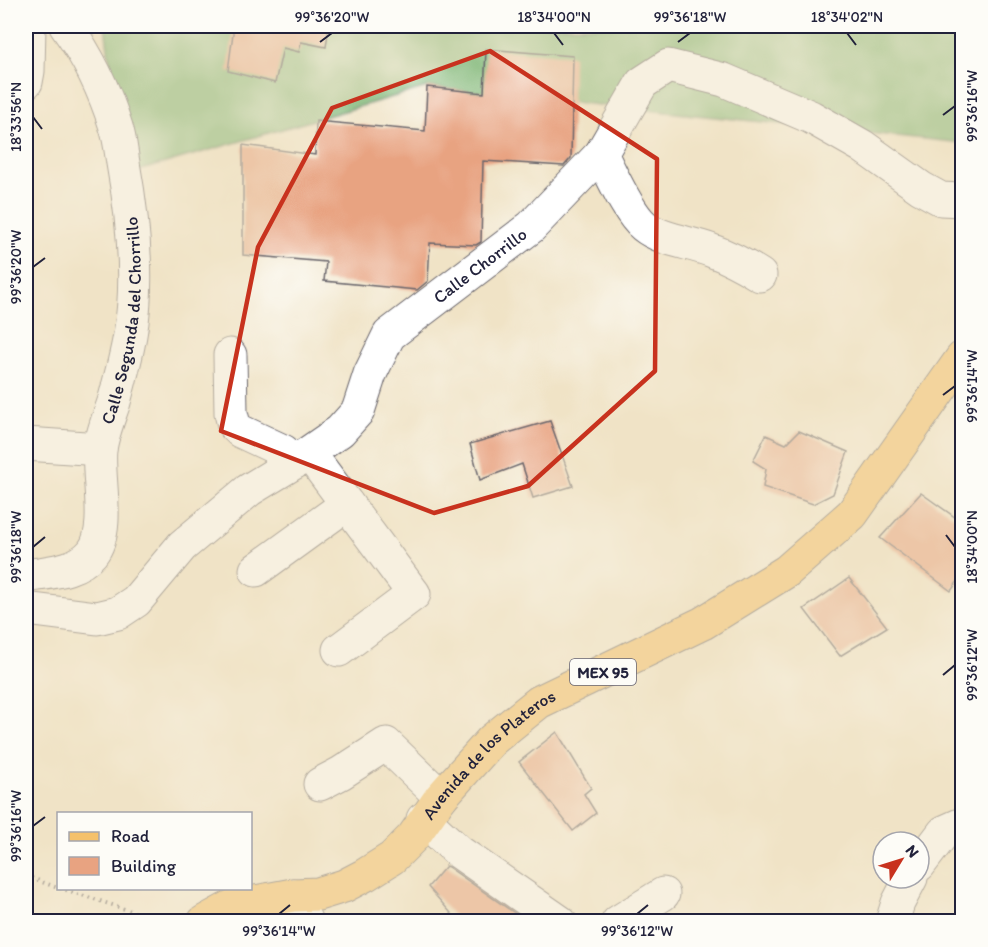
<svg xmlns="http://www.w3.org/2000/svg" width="988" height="947" viewBox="0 0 988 947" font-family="Itim,sans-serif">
<rect width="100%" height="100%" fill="#fdfcf7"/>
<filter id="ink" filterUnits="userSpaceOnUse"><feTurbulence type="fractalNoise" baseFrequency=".0167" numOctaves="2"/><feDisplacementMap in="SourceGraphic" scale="12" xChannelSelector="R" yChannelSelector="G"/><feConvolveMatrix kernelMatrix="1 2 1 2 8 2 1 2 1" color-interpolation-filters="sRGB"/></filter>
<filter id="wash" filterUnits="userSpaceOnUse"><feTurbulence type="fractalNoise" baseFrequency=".008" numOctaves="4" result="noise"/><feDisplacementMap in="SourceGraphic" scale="24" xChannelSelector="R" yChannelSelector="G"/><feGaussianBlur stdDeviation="1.35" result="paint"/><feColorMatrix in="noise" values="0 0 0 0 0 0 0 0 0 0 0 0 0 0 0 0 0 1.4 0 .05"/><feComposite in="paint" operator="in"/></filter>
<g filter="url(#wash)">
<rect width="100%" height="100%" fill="#f0e3c6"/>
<path fill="#7eb674" stroke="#506c58" stroke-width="1.5" d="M 105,26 L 962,26 L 962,143 L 427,87 L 124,175 Z"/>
<g id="blocks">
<path fill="#e8a381" d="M 234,26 L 329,26 L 326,47 L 301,42 L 299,52 L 283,48 L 275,83 L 228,71 Z
M 486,49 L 573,56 L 571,158 L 564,166 L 483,161 L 481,242 L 476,245 L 430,243 L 428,281 L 417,290 L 324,281 L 326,262 L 243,255 L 243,145 L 315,155 L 316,121 L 425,131 L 427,87 L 484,93 Z
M 550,421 L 573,486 L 533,498 L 522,464 L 480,480 L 470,444 Z
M 799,431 L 848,452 L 833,494 L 813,504 L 763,487 L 766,469 L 753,461 L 766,435 L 786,444 Z
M 921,493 L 963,523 L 963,574 L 951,591 L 880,538 Z
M 849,578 L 887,627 L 840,656 L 804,609 Z
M 557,732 L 591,788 L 584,794 L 596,813 L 573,831 L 519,762 Z
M 446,866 L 448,867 L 526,921 L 458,921 L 428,887 Z"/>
</g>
</g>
<g filter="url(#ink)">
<use href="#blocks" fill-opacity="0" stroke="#6a666c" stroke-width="1.5"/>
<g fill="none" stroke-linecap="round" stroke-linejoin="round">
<g stroke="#6a666c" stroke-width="35">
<g id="minor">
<path d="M 26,82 L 28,71 L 29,26"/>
<path d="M 601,154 C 611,173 628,213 644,226 C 661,240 689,242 710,250 C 727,256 744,265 760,275"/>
<path d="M 230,355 L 231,413 L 234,425 L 240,431 L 283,451 L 295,462"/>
<path d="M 26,444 L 100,449"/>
<path d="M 309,453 L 414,594 L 339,650"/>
<path d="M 256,570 L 347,504"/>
<path id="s1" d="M 26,576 C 48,572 76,572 92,553 C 111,530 97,478 100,450 C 102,434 109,417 114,402 C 120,380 126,358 130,335 C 140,280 133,218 123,163 C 121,151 120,139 116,127 C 105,92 88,56 66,26"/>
<path id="s2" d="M 26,609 L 97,618 L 118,613 L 136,601 L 182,546 L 249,490 L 295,462 L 340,431 L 358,411 L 370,374 L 389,335 L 531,227 L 601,154 L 642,83 L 668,66 L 724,80 L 811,117 L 862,146 L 921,188 L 941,199 L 962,200"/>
<path d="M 320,784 L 341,773 L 386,744 L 441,797"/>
<path d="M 423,819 L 459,852 L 560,922"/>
<path d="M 919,865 L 944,832 L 962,824"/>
<path d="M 293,895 L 306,922"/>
<path d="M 618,922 L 663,894"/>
<path d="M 892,922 L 898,903 L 911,878"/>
</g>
</g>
<g stroke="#6a666c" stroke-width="35">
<g id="major">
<path id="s3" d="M 204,922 L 233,906 L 293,895 L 318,894 L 344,886 L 365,875 L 392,858 L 413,837 L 441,797 L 492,740 L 539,702 L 703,623 L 787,571 L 852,514 L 962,358"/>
</g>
</g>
<path stroke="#6a666c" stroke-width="4" stroke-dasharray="1.5 4.5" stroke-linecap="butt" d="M 26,876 L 58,888
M 60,888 L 140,914 L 176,922"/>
<use href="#minor" stroke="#fff" stroke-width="33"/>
<use href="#major" stroke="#f5c16b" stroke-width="33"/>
</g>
</g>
<path d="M0 0H988V947H0ZM 490,51 L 657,159 L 655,371 L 528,486 L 434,513 L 221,431 L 258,247 L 332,108 Z" fill="#f0e3c6" fill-opacity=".55" fill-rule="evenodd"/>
<path fill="none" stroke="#c8321e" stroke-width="4.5" stroke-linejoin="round" d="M 490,51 L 657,159 L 655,371 L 528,486 L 434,513 L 221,431 L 258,247 L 332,108 Z"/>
<path fill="none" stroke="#22223b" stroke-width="2" d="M 554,33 L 563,45M 847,33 L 856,45M 320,42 L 332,33M 678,42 L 690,33M 943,115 L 955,106M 33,117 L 42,129M 33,267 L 45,258M 943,395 L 955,386M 946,535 L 955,547M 33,547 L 45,537M 943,675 L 955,665M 33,826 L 45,817M 279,914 L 290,905M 637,914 L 648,905"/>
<g text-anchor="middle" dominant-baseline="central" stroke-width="5" stroke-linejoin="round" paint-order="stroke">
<rect fill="#fdfcf7" stroke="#646373" stroke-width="1.5" x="570" y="659" width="66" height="26" rx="4.5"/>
<g font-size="16" font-weight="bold" fill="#22223b">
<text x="603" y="672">MEX 95</text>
</g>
<g font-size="18" fill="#22223b" stroke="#fdfcf7">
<text stroke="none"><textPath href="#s2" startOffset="606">Calle Chorrillo</textPath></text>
<text stroke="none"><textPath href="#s1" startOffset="309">Calle Segunda del Chorrillo</textPath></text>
<text stroke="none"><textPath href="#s3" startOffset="345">Avenida de los Plateros</textPath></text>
</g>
</g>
<rect width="988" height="947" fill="none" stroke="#fdfcf7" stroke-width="66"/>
<rect x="57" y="812" width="195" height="78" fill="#fdfcf7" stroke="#a5a5ac" stroke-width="1.5"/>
<rect x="69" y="832" width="30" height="9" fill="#f5c16b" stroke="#a5a5ac" stroke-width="1.5"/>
<text x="111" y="842" font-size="18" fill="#22223b">Road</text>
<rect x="69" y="857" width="30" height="18" fill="#e8a381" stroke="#a5a5ac" stroke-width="1.5"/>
<text x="111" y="872" font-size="18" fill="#22223b">Building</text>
<g transform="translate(901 860) rotate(52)"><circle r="28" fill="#fdfcf7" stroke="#a5a5ac" stroke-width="1.5"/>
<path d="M0-4.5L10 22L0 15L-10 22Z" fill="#c8321e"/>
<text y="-9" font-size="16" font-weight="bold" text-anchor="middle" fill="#22223b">N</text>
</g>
<rect x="33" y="33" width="922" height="881" fill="none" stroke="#22223b" stroke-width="2"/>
<g font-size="15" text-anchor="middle" fill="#22223b">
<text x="332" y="22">99°36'20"W</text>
<text x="554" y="22">18°34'00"N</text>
<text x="690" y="22">99°36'18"W</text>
<text x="847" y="22">18°34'02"N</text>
<text transform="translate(972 106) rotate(-90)" y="5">99°36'16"W</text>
<text transform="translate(16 117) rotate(-90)" y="5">18°33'56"N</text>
<text transform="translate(16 267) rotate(-90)" y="5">99°36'20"W</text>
<text transform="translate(972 386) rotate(-90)" y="5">99°36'14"W</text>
<text transform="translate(16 547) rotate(-90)" y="5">99°36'18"W</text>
<text transform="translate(972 547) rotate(-90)" y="5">18°34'00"N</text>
<text transform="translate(972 665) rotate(-90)" y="5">99°36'12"W</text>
<text transform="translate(16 826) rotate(-90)" y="5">99°36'16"W</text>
<text x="279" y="936">99°36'14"W</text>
<text x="637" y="936">99°36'12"W</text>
</g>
</svg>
